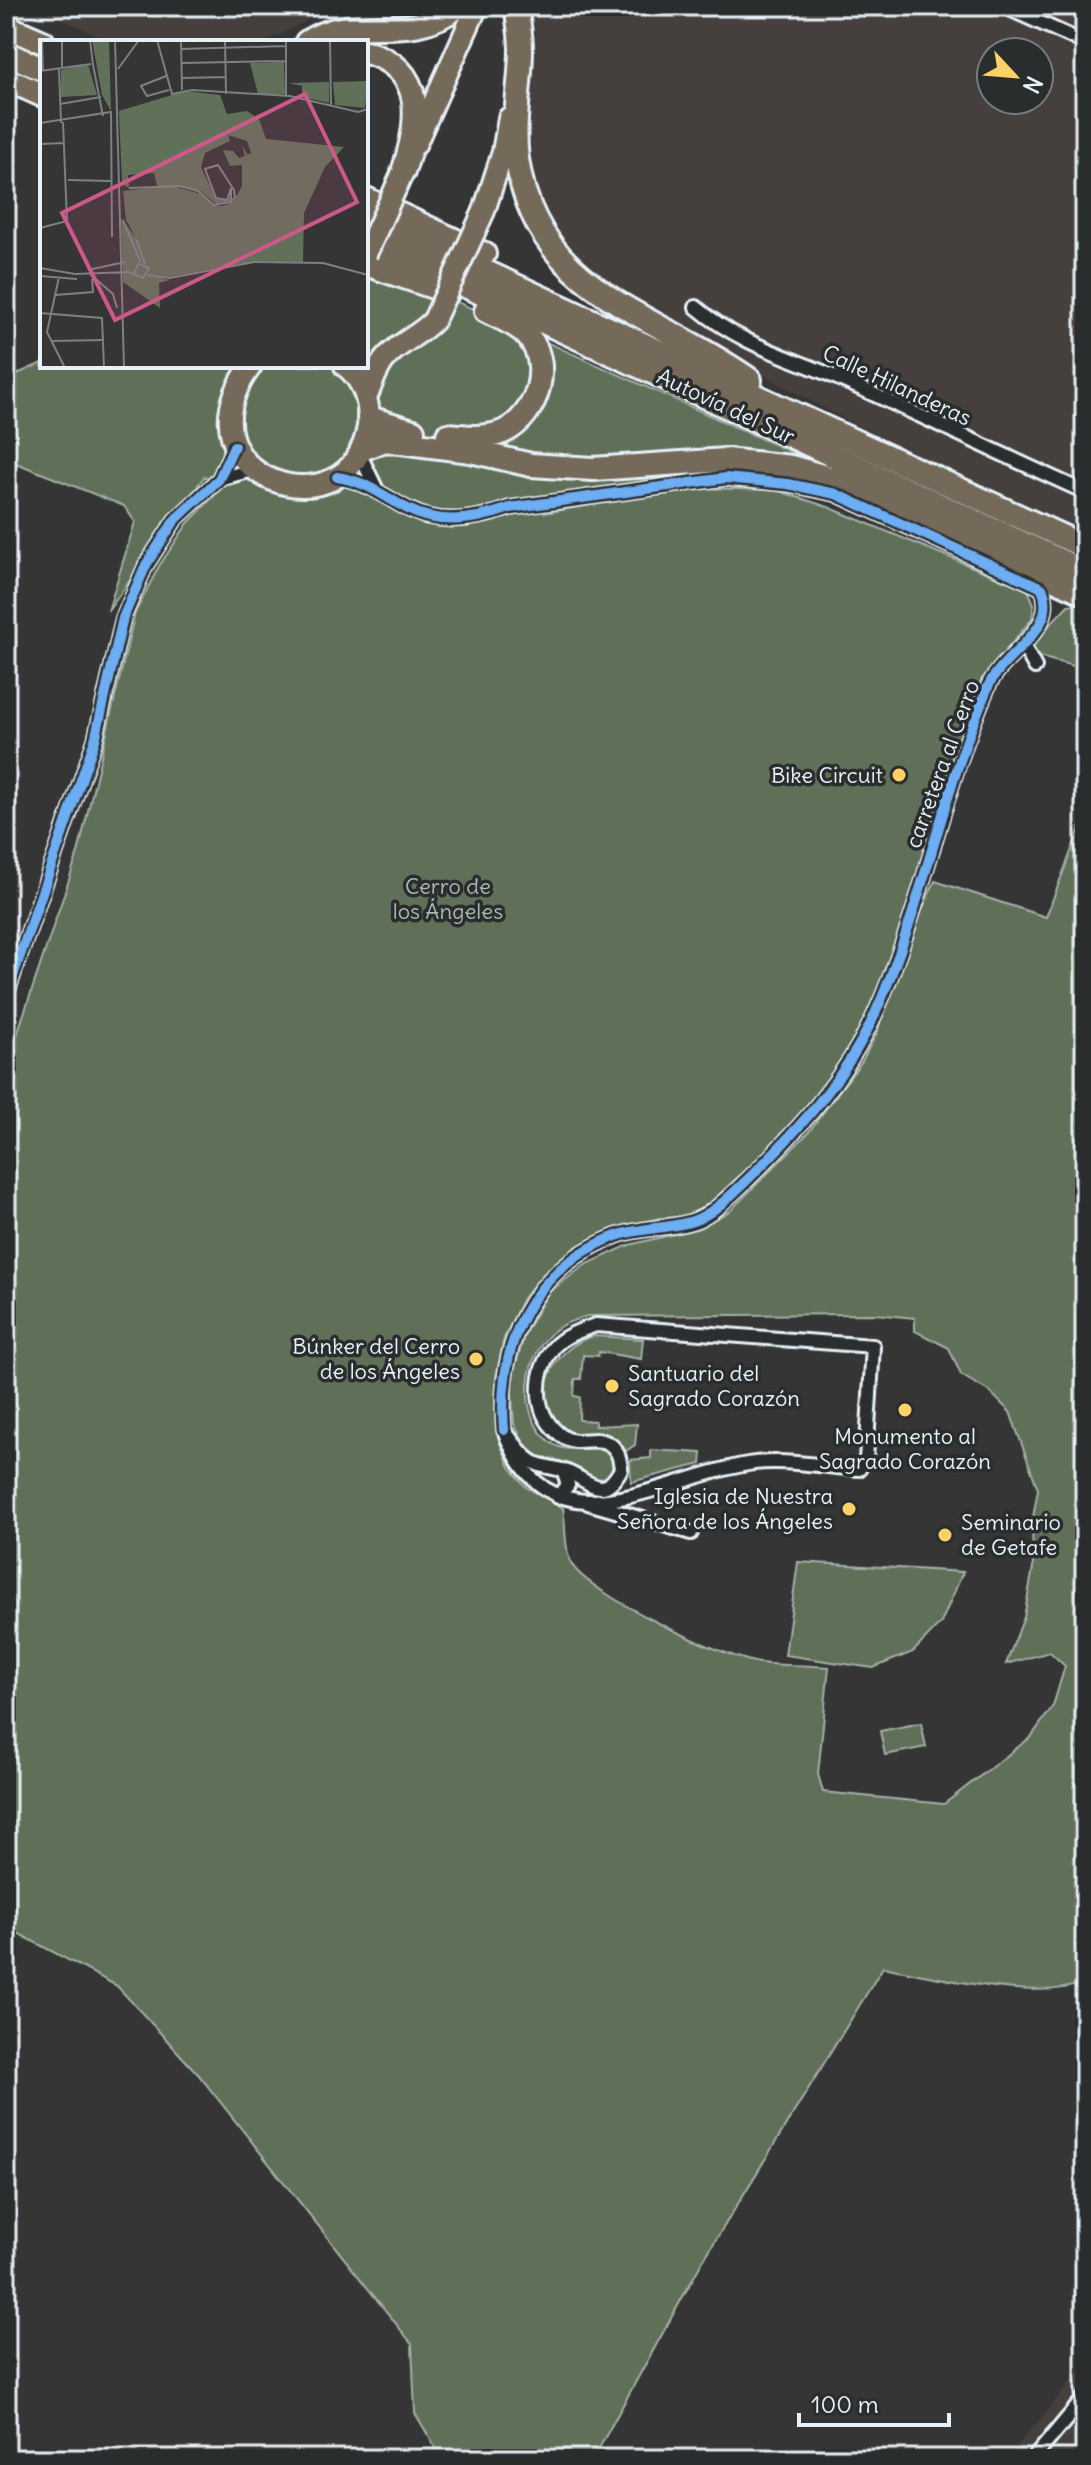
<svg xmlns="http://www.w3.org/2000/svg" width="1091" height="2465" viewBox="0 0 1091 2465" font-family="Delius,sans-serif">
<rect width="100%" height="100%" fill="#363535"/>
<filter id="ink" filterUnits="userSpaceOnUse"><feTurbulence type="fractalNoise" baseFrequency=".0125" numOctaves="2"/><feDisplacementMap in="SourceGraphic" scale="16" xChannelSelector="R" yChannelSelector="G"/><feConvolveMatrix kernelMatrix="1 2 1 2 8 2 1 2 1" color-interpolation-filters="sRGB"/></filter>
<g filter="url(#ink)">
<path fill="#453f3e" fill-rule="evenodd" d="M 34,6 L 335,6 L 265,42 L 112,42 Z
M 528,6 L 1085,6 L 1085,530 L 988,489 L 858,426 L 690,336 L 602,284 L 566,254 L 533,204 L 525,156 L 523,100 ZM 991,52 L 1039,52 L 1039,100 L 991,100 Z
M 1085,2364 L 1085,2459 L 1007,2459 Z"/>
<path fill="#617058" stroke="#a4b0a8" stroke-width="2" d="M 366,261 L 811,461 L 626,486 L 544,513 L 695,488 L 776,490 L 828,507 L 1028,590 L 1034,604 L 1032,619 L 981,680 L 883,994 L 846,1057 L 800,1120 L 713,1200 L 690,1217 L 659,1218 L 613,1230 L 574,1250 L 542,1275 L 523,1298 L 504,1338 L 496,1376 L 499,1441 L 510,1467 L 526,1487 L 563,1508 C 566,1523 564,1550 571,1563 C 587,1594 724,1658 760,1663 C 782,1666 806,1665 829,1667 L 818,1774 L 823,1792 L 944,1804 L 1031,1737 L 1053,1706 L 1065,1666 L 1050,1652 L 1006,1664 L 1024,1617 L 1033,1568 L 1032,1523 L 1038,1489 L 1010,1412 L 990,1392 L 961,1375 L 949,1348 L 915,1331 L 915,1318 L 875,1314 L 587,1316 C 577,1320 566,1322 558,1328 C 523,1352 516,1415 550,1442 C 568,1456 591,1444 609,1451 L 614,1462 L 612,1474 L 596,1481 L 560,1461 L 537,1456 L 525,1445 L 514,1424 L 511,1381 L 525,1333 L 548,1293 L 585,1265 L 629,1245 L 700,1228 L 731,1210 L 807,1134 L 862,1061 L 878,1031 L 889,983 L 935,881 L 1046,917 L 1085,815 L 1085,1981 C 1046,2004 930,1976 883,1967 L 701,2264 L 593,2459 L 442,2459 L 415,2413 L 412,2344 L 198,2074 L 117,1986 L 6,1927 L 6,1067 L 78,853 L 135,613 L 159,566 L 188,523 L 225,485 L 233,484 L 204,477 L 108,611 L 135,522 L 124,506 L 6,459 L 6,379 L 42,363 L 42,366 L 366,366 Z
M 1085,603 L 1085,669 L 1035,656 L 1027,649 L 1068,605 Z
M 593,1336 L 643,1339 L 641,1359 L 599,1352 L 598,1356 L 583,1355 L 581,1379 L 575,1379 L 574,1396 L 580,1397 L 579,1420 L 595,1421 L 595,1426 L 637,1424 L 635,1445 L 626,1451 C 604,1422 580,1447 559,1425 C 527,1391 558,1346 593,1336 Z
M 651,1450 L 702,1453 L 701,1464 L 631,1482 L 630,1460 L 651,1458 Z
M 798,1562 L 963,1572 L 941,1623 L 913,1652 L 873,1668 L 785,1655 Z
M 921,1723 L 926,1747 L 885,1755 L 880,1731 Z"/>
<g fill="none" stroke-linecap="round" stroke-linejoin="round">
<g stroke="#e8f1f8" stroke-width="18">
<path id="minor" d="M 1003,6 L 1085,43
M 696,307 C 742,346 791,357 844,381 C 925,417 1004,456 1085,492
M 360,455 L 376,488
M 337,477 C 375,482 398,510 429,517 C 456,523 485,517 510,508 L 726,478 L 788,484 L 836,494 L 1042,588 C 1060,631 1003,652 988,687 C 942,792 922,909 875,1014 C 845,1080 797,1131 746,1181 C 731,1195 713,1214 693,1221 C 669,1229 641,1227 616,1236 C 531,1269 497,1343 504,1430
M 219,479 L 252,470
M 1023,645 L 1035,667
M 6,996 L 95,740 L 123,618 L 146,565 L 175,520 L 219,479 L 234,446
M 596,1325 L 873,1346 L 866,1460 L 859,1469 C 824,1467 782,1458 748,1464 C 656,1479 549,1556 504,1430 C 514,1442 524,1460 540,1465 C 550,1468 560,1468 570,1473 C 593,1484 604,1500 621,1469 C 620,1459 618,1449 608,1443 C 591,1434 576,1450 557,1432 C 533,1411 534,1373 553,1348 C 563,1336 581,1330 596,1325 Z
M 558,1497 L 568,1485 L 563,1470
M 588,1503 L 691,1533
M 1033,2459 L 1085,2397"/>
</g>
<g stroke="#e8f1f8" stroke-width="26">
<path id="trunk" d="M 415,145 L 477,6
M 484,211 L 503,152 L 509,118
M 251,366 C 169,476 351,540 368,426 C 371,405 363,379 345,366
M 366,398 C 373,382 378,363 392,352 C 405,340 421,334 434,320"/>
</g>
<g stroke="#e8f1f8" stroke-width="28">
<path id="motorway" d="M 516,6 C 518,20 521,35 521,49 C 521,85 512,122 517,159 C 536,294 655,312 750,380
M 6,26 L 43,42
M 307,42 C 354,10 407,46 458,6
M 366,52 C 428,69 419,124 403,172
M 6,53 L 42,69
M 6,79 L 42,95
M 366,199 L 484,254
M 366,217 L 1085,547
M 366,240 L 1085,572
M 366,264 L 448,292
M 369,418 L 413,431
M 448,435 C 466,437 485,439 503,432 C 538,416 555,361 524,332 C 514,323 498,317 486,311
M 362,449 L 385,440 L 471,451 L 531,465 L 593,469 L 726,460 L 791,467 L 847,483 L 1085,593"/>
</g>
<use href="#minor" stroke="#2a2d2e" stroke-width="12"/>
<use href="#trunk" stroke="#746a5a" stroke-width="20"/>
<use href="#motorway" stroke="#746a5a" stroke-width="22"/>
<g stroke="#e8f1f8" stroke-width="26" stroke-linecap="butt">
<path id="trunk-bridge" d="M 366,254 L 403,172
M 434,320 L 484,211"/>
</g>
<use href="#trunk-bridge" stroke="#746a5a" stroke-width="20"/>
<g stroke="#2a2d2e" stroke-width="15">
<path id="cycleway" d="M 337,477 C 375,482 398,510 429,517 C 456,523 485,517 510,508 L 726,478 L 788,484 L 836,494 L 1042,588 C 1060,631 1003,652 988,687 C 942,792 922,909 875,1014 C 845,1080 797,1131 746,1181 C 731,1195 713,1214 693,1221 C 669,1229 641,1227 616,1236 C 531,1269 497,1343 504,1430
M 6,996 L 95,740 L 123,618 L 146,565 L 175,520 L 219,479 L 234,446"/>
</g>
<use href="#cycleway" stroke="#6dadf4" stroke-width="10"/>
</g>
</g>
<g fill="#ffd166" stroke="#2a2d2e" stroke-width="3">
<circle cx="899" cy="775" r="8"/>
<circle cx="476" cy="1359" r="8"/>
<circle cx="612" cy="1386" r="8"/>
<circle cx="905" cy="1410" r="8"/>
<circle cx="849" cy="1509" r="8"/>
<circle cx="945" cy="1535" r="8"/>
</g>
<g text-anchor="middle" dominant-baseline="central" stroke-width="7" stroke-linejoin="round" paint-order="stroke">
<g font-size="22" fill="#e8f1f8" stroke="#2a2d2e">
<text transform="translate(897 385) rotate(25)">Calle Hilanderas</text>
<text transform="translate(726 406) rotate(25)">Autovía del Sur</text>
<text transform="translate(942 764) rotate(-70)">carretera al Cerro</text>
</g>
<g font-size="22" fill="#e8f1f8" stroke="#2a2d2e" text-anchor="end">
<text x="883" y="775">Bike Circuit</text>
<text x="460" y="1346">Búnker del Cerro<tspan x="460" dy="25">de los Ángeles</tspan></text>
<text x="628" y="1373" text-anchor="start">Santuario del<tspan x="628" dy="25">Sagrado Corazón</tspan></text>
<text x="905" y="1436" text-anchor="middle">Monumento al<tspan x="905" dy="25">Sagrado Corazón</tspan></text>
<text x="833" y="1496">Iglesia de Nuestra<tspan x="833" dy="25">Señora de los Ángeles</tspan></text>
<text x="961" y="1522" text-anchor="start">Seminario<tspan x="961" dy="25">de Getafe</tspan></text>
</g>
<g font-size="22" fill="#abb7b0" stroke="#2a2d2e">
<text x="448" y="886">Cerro de<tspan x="448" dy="25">los Ángeles</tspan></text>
</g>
</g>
<g transform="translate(40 40)">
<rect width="328" height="328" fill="#363535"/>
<path d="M 52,0 L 69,0 L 71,71 L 62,55 ZM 244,22 L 245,54 L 218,54 L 210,23 ZM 48,24 L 57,55 L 21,57 L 21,30 ZM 328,41 L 325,68 L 295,65 L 293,42 ZM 289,42 L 289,63 L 262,57 L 262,46 L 248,43 ZM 145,51 L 180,55 L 187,74 L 207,71 L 219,79 L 226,99 L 304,107 L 285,127 L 264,173 L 263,223 L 216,221 L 129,237 L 112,235 L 130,240 L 119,243 L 120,268 L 83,242 L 81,178 L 95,196 L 86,180 L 83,151 L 123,146 L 117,146 L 114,133 L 88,135 L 89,148 L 82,144 L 79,71 ZM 188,95 L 207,101 L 211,113 L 206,115 L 207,114 L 202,105 L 205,116 L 199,118 L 193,111 L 183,110 L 190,126 L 202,125 L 202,146 L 193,162 L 182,166 L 174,165 L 161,154 L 133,146 L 159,150 L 176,164 L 190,161 L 192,157 L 190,149 L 188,160 L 176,159 L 161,127 L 165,113 L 190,101 Z" fill="#617058" fill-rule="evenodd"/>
<path fill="none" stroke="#7d8083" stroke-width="2" d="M 2,0 L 3,31M 22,0 L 22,27M 50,0 L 53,25M 75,0 L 84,328M 117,0 L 132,54 L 152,50 L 250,56 L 318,72 L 328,69M 141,0 L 142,50M 185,0 L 186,54M 290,0 L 291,66M 141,9 L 246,6M 142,23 L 246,21M 53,25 L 63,76M 19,28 L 21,83M 78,29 L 99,0M 0,31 L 51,24M 126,36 L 101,46 L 107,56 L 129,50M 142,38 L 185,37M 246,56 L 246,0M 20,64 L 61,57M 0,83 L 71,72 L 72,197M 0,104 L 24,103M 178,125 L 194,150 L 195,157 L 191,162 L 191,148 L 187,160 L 176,158 L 165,129 ZM 28,140 L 71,141M 89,148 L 140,146 L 158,151 L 174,165 L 190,162M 83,180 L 101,223M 0,188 L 27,181 L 23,82M 96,199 L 105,224M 0,228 L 35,234 L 89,232 L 103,238 L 109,228 L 98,224 L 94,234M 48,230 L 85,222M 50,234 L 73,254 L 77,268M 107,235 L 130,238 L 214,222 L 283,223 L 328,235M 0,236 L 37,239M 19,237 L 7,292 L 25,328M 15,255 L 53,252 L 52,239M 0,273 L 62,278 L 64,328M 11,301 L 64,300"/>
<path fill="#cd598a" fill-opacity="0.15" stroke="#cd598a" stroke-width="4" d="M 265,54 L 317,162 L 75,280 L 22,173 Z"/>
<rect width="328" height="328" fill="none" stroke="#e8f1f8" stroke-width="4"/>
</g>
<rect width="1091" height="2465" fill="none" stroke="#2a2d2e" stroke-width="32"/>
<rect x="16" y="16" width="1059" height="2433" fill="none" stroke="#e8f1f8" stroke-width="3" filter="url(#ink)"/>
<g transform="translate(1015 76) rotate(116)"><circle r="38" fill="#2a2d2e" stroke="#767b7f" stroke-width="2"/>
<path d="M0-6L14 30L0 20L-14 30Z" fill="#ffd166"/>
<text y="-12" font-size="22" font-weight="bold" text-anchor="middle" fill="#e8f1f8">N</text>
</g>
<path d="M799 2413v12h150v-12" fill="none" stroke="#e8f1f8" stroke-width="4"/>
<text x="811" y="2413" font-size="24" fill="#e8f1f8" stroke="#2a2d2e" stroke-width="6" paint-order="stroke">100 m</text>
</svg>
